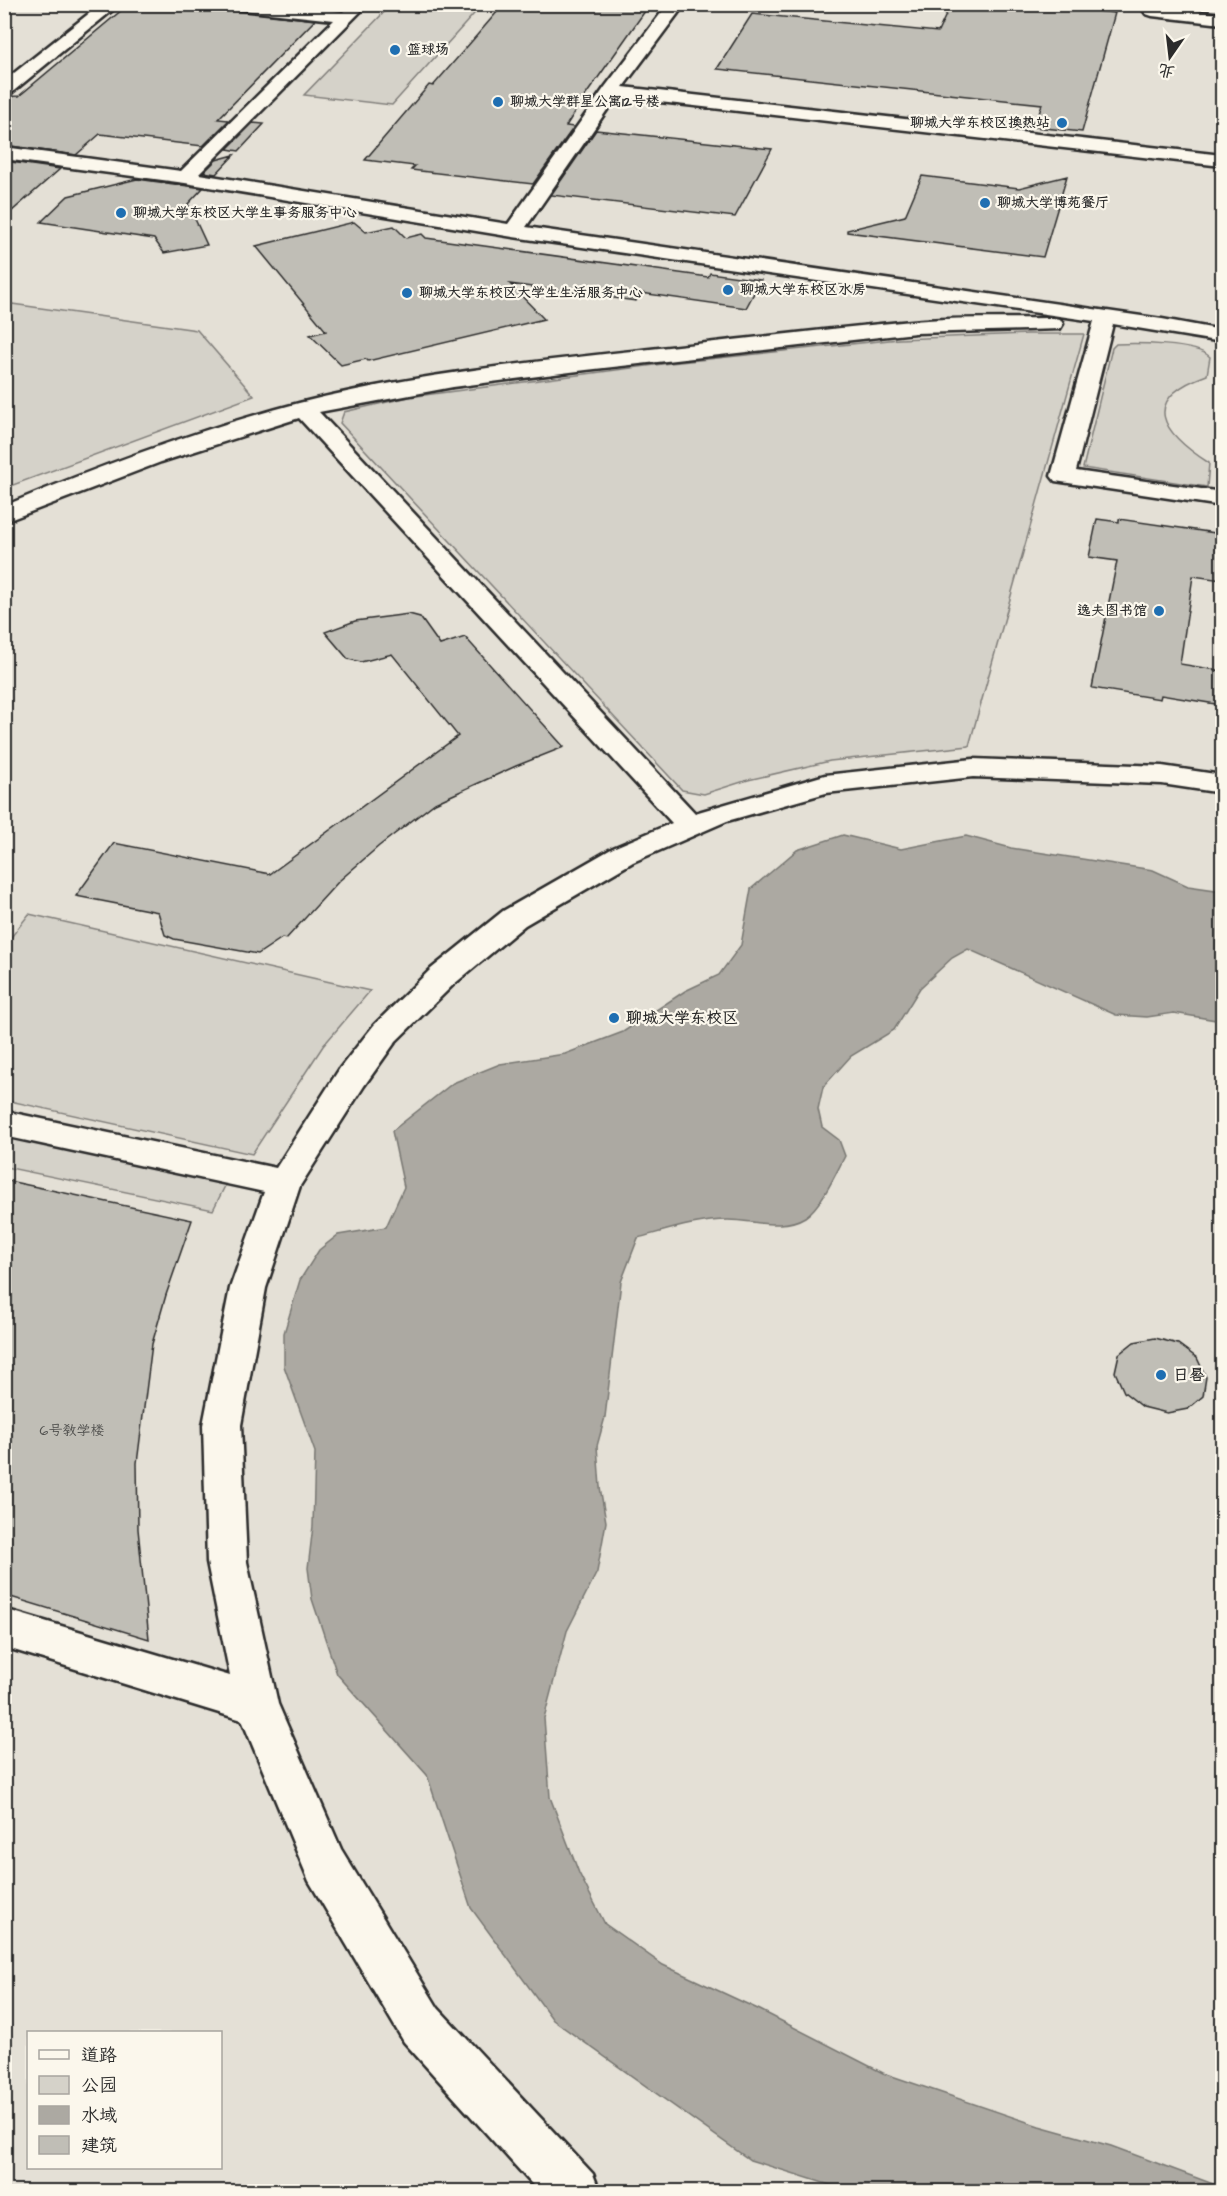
<svg xmlns="http://www.w3.org/2000/svg" width="1227" height="2196" viewBox="0 0 1227 2196" font-family="'Architects Daughter','LXGW WenKai TC',sans-serif">
<rect width="100%" height="100%" fill="#f3efe4"/>
<filter id="ink" filterUnits="userSpaceOnUse"><feTurbulence type="fractalNoise" baseFrequency=".0167" numOctaves="2"/><feDisplacementMap in="SourceGraphic" scale="12" xChannelSelector="R" yChannelSelector="G"/><feConvolveMatrix kernelMatrix="1 2 1 2 8 2 1 2 1" color-interpolation-filters="sRGB"/></filter>
<g filter="url(#ink)">
<path fill="#e4e0d6" fill-rule="evenodd" d="M 5,5 L 1222,5 L 1222,2191 L 5,2191 ZM 28,2032 L 220,2032 L 220,2168 L 28,2168 Z"/>
<path fill="#d5d2c9" stroke="#807e7a" stroke-width="1.5" d="M 392,4 L 482,5 L 392,105 L 304,95 Z
M 5,303 L 197,330 L 254,396 L 5,488 Z
M 1028,334 L 1084,334 L 969,746 L 830,761 L 748,780 L 704,794 L 682,790 L 340,423 L 344,412 L 409,397 L 670,363 L 899,339 Z
M 1116,344 C 1135,343 1197,343 1210,357 L 1207,375 C 1138,400 1162,433 1209,463 L 1207,487 L 1083,468 L 1112,348 Z
M 29,914 L 370,991 L 323,1046 L 252,1154 L 5,1100 L 5,945 Z
M 13,1136 L 227,1182 L 213,1210 L 5,1167 L 4,1149 Z"/>
<path fill="#aca9a2" stroke="#787772" stroke-width="1.5" d="M 843,835 L 901,849 L 966,836 L 1011,848 L 1153,870 L 1188,886 L 1222,891 L 1222,1021 L 1174,1013 L 1147,1017 L 1116,1015 L 968,949 L 952,958 L 920,988 L 894,1030 L 851,1056 L 823,1087 L 818,1109 L 822,1127 L 839,1140 L 845,1156 C 836,1173 821,1207 805,1217 C 782,1231 754,1220 728,1220 C 698,1220 668,1230 638,1238 L 621,1282 L 605,1417 L 597,1446 L 600,1487 L 606,1522 L 597,1572 L 567,1631 L 544,1718 L 550,1797 L 579,1873 L 605,1924 L 663,1965 L 760,2010 L 883,2073 L 1039,2126 L 1111,2146 L 1213,2184 L 1222,2184 L 1222,2191 L 849,2191 L 750,2160 L 553,2020 L 471,1908 L 427,1775 L 337,1674 L 312,1599 L 308,1568 L 313,1526 L 315,1452 L 284,1366 L 284,1333 L 300,1280 L 319,1250 L 338,1235 L 386,1227 L 404,1187 L 392,1131 L 453,1083 L 500,1064 L 565,1054 L 623,1032 L 685,991 L 719,975 L 741,945 L 751,889 L 797,850 Z"/>
<path fill="#c0beb6" stroke="#2b2b2b" stroke-width="1.5" d="M 129,4 L 184,4 L 315,20 L 218,119 L 229,120 L 203,146 L 100,134 L 76,155 L 4,145 L 4,97 L 19,96 Z
M 504,4 L 650,4 L 583,99 L 566,126 L 574,127 L 533,184 L 411,170 L 415,166 L 365,160 L 429,85 L 433,86 Z
M 951,4 L 1026,4 L 1115,13 L 1082,132 L 1035,127 L 1042,104 L 717,69 L 752,14 L 938,32 Z
M 253,123 L 264,124 L 239,151 L 227,149 Z
M 596,130 L 772,149 L 735,217 L 551,195 Z
M 234,155 L 216,174 L 204,172 L 216,160 Z
M 4,161 L 60,169 L 4,218 Z
M 922,176 L 1019,188 L 1067,176 L 1043,257 L 847,232 L 847,230 L 905,216 Z
M 137,179 L 203,188 L 188,204 L 207,245 L 164,253 L 154,239 L 41,222 L 68,196 Z
M 354,222 L 366,232 L 394,226 L 406,238 L 422,234 L 426,238 L 708,277 L 710,273 L 761,280 L 746,308 L 641,293 L 636,301 L 510,284 L 544,319 L 368,361 L 366,359 L 341,365 L 310,335 L 326,331 L 256,246 Z
M 1097,519 L 1119,522 L 1119,519 L 1222,534 L 1222,580 L 1193,576 L 1180,664 L 1222,671 L 1222,705 L 1161,695 L 1160,699 L 1092,688 L 1117,561 L 1089,557 Z
M 409,614 L 420,617 L 440,645 L 465,637 L 564,747 L 516,766 L 435,803 L 379,846 L 339,881 L 286,939 L 282,938 L 258,954 L 174,939 L 165,935 L 158,912 L 76,896 L 114,843 L 270,874 L 458,736 L 392,654 L 361,662 L 348,659 L 325,632 L 355,621 Z
M 4,1180 L 192,1220 L 166,1295 L 152,1344 L 137,1463 L 138,1529 L 149,1639 L 4,1595 Z
M 1155,1338 L 1178,1344 L 1197,1358 L 1206,1377 L 1203,1396 L 1188,1409 L 1167,1413 L 1143,1407 L 1124,1392 L 1115,1372 L 1119,1354 L 1134,1342 Z"/>
<g fill="none" stroke-linecap="round" stroke-linejoin="round">
<g stroke="#2b2b2b" stroke-width="5">
<path id="minor" d="M 4,4 L 14,4 L 10,9 L 4,11 Z
M 101,4 L 120,4 L 10,94 L 4,95 L 4,81 Z
M 224,4 L 280,4 L 343,12 L 350,4 L 368,4 L 199,174 L 508,224 L 605,87 L 668,4 L 685,4 L 623,87 L 1222,155 L 1222,166 L 616,97 L 526,227 L 1162,319 L 1222,330 L 1222,342 L 1113,324 L 1076,471 L 1222,492 L 1222,506 L 1055,481 L 1051,476 L 1094,321 L 513,237 L 185,183 L 4,159 L 4,147 L 181,171 L 334,20 L 232,9 Z
M 1139,4 L 1156,4 L 1157,7 L 1222,14 L 1222,24 L 1152,16 L 1146,14 Z
M 1052,318 L 1060,319 L 1063,324 L 1060,329 L 915,333 L 586,370 L 453,387 L 319,412 L 695,813 L 825,775 L 973,759 L 1162,766 L 1222,775 L 1222,793 L 1162,784 L 973,777 L 826,793 L 727,821 L 633,862 L 525,925 L 453,985 L 396,1041 L 364,1086 L 300,1186 L 266,1288 L 241,1425 L 247,1562 L 278,1704 L 341,1849 L 438,2008 L 593,2174 L 600,2192 L 539,2192 L 404,2042 L 309,1881 L 242,1720 L 4,1647 L 4,1609 L 230,1676 L 207,1562 L 203,1425 L 230,1288 L 264,1192 L 4,1136 L 4,1111 L 276,1168 L 340,1068 L 374,1025 L 431,969 L 503,911 L 613,848 L 672,823 L 299,418 L 161,462 L 4,522 L 4,506 C 100,466 199,429 299,403 C 413,374 533,362 650,349 C 737,340 825,329 912,321 C 958,317 1006,319 1052,318 Z"/>
</g>
<use href="#minor" fill="#fbf7ec" fill-rule="evenodd"/>
</g>
</g>
<g fill="#1f6fb2" stroke="#fbf7ec" stroke-width="2">
<circle cx="395" cy="50" r="6"/>
<circle cx="498" cy="102" r="6"/>
<circle cx="1062" cy="123" r="6"/>
<circle cx="985" cy="203" r="6"/>
<circle cx="121" cy="213" r="6"/>
<circle cx="728" cy="290" r="6"/>
<circle cx="407" cy="293" r="6"/>
<circle cx="1159" cy="611" r="6"/>
<circle cx="614" cy="1018" r="6"/>
<circle cx="1161" cy="1375" r="6"/>
</g>
<g text-anchor="middle" dominant-baseline="central" stroke-width="4.5" stroke-linejoin="round" paint-order="stroke">
<g font-size="14" font-weight="bold" fill="#2b2b2b" stroke="#fbf7ec" text-anchor="start">
<text x="407" y="50">篮球场</text>
<text x="510" y="102">聊城大学群星公寓12号楼</text>
<text x="1050" y="123" text-anchor="end">聊城大学东校区换热站</text>
<text x="997" y="203">聊城大学博苑餐厅</text>
<text x="133" y="213">聊城大学东校区大学生事务服务中心</text>
<text x="740" y="290">聊城大学东校区水房</text>
<text x="419" y="293">聊城大学东校区大学生生活服务中心</text>
<text x="1147" y="611" text-anchor="end">逸夫图书馆</text>
</g>
<g font-size="14" fill="#50504e">
<text x="72" y="1431">6号教学楼</text>
</g>
<g font-size="16" font-weight="bold" fill="#2b2b2b" stroke="#fbf7ec" text-anchor="start">
<text x="626" y="1018">聊城大学东校区</text>
<text x="1173" y="1375">日晷</text>
</g>
</g>
<rect width="1227" height="2196" fill="none" stroke="#fbf7ec" stroke-width="24"/>
<rect x="12" y="12" width="1203" height="2172" fill="none" stroke="#2b2b2b" stroke-width="2" filter="url(#ink)"/>
<rect x="27" y="2031" width="195" height="138" fill="#fbf7ec" stroke="#a8a59f" stroke-width="1.5"/>
<rect x="39" y="2050" width="30" height="9" fill="#fbf7ec" stroke="#a8a59f" stroke-width="1.5"/>
<text x="81" y="2061" font-size="18" fill="#2b2b2b">道路</text>
<rect x="39" y="2076" width="30" height="18" fill="#d5d2c9" stroke="#a8a59f" stroke-width="1.5"/>
<text x="81" y="2091" font-size="18" fill="#2b2b2b">公园</text>
<rect x="39" y="2106" width="30" height="18" fill="#aca9a2" stroke="#a8a59f" stroke-width="1.5"/>
<text x="81" y="2121" font-size="18" fill="#2b2b2b">水域</text>
<rect x="39" y="2136" width="30" height="18" fill="#c0beb6" stroke="#a8a59f" stroke-width="1.5"/>
<text x="81" y="2151" font-size="18" fill="#2b2b2b">建筑</text>
<g transform="translate(1170 57) rotate(194)" stroke="#fbf7ec" stroke-width="4.5" paint-order="stroke">
<path d="M0-4.5L10 22L0 15L-10 22Z" fill="#2b2b2b"/>
<text y="-9" font-size="16" font-weight="bold" text-anchor="middle" fill="#2b2b2b">北</text>
</g>
</svg>
